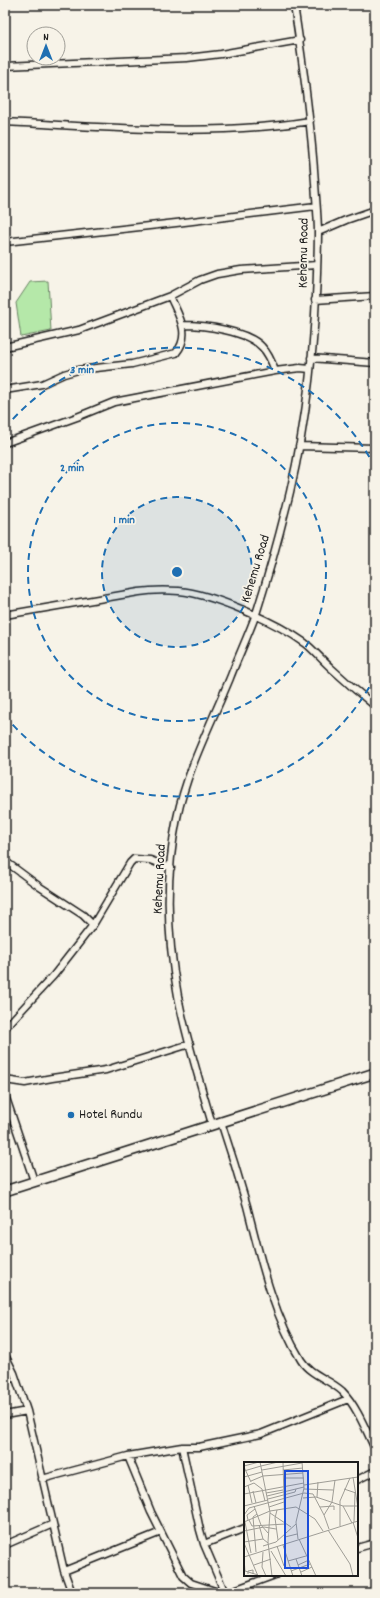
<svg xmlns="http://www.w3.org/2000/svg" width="380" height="1598" viewBox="0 0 380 1598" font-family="Dekko,sans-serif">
<rect width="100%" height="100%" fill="#f7f3e8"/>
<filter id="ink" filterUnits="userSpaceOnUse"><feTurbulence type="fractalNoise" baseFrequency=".025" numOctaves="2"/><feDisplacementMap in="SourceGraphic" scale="8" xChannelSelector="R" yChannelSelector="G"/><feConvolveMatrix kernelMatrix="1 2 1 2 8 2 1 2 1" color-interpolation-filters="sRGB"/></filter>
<g filter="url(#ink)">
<path fill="#b5e8a9" stroke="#688262" d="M 48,281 L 51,331 L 21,337 L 16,303 L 30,282 Z"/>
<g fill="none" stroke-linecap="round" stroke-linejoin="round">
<g stroke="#1c1c1c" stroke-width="9">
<path id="minor" d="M 5,66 L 187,58 L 221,54 L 300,40
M 5,122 C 104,127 211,137 310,121
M 318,232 L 346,220 L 375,210
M 5,242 L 176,223 L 316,206
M 315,300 L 375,296
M 183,325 C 204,325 248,331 262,347 C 269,354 272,362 275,371
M 5,347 L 79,330 L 170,296 L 200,280 L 217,274 L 241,270 L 317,265
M 311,358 L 375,363
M 5,390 L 42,384 L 64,374 L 78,370 L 132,364 L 176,353 C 192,334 178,315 170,296
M 5,443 L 77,417 L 114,402 L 275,371 L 300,368 L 310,369
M 299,446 L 375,448
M 5,615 L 139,592 C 152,590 165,590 179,591 C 213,594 276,622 305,643 C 314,650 322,660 331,668 C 345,681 360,694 375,706
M 5,861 L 40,887 L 83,915 L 93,925
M 5,1028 L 54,975 L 93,925 L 130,863 L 134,859 L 150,860 L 171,868
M 5,1080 L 25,1083 L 52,1078 L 106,1070 L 190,1044
M 5,1095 L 34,1181
M 221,1122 C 230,1149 239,1178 247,1206 C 260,1257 273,1315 301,1360 C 310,1375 329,1379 342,1391 C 356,1405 366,1430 375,1449
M 212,1124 C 200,1082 186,1039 178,996 C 167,938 165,876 177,818 C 187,769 211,724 230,678 C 238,657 248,636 256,614 C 269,574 280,533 290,492 C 309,411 317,317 318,234 C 318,217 316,200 315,183 C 311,123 303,64 294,5
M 5,1355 L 14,1373 L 27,1411 L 64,1571 L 72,1593
M 5,1415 L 27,1411
M 182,1447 L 200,1530 L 204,1544 L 225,1593
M 128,1456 L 151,1512 L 183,1576 L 191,1583 L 221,1593
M 42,1479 L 128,1456 L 182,1447 L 199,1447 L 261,1434 L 348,1399
M 357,1480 L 375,1471
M 204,1544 L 245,1528
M 5,1545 L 53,1524
M 357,1548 L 375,1543
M 64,1571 L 161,1532
M 226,1593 L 275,1575"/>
</g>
<g stroke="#1c1c1c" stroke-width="12">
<path id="highway" d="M 5,1191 L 375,1073"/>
</g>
<use href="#minor" stroke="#f7f3e8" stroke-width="6"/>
<use href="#highway" stroke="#f7f3e8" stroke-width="9"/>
</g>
</g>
<circle cx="177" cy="572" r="75" fill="#1f6fb2" fill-opacity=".12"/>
<g fill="none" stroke="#1f6fb2" stroke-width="2" stroke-dasharray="7 5">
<circle cx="177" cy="572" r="75"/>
<circle cx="177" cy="572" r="149"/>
<path d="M375 677A224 224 0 0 1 5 716M5 428A224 224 0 0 1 375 467"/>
</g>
<circle fill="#1f6fb2" stroke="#f7f3e8" stroke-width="1.5" cx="71" cy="1115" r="4"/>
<g text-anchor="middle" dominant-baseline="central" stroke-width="3.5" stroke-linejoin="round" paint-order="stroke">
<g font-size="14" fill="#1c1c1c" stroke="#f7f3e8">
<text transform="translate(304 253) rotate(-89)">Kehemu Road</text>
<text transform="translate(256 569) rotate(-73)">Kehemu Road</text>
<text transform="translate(160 879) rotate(-87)">Kehemu Road</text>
</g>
<g font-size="14" fill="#1c1c1c" stroke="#f7f3e8" text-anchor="start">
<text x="79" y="1115">Hotel Rundu</text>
</g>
</g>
<g transform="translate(244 1462)">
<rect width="114" height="114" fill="#f7f3e8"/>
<path fill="none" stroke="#9f9d96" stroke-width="1" d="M 16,0 L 26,50 L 24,80 L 28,114M 39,0 L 41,71M 0,4 L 15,0M 17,4 L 34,0M 0,5 L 7,20M 18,8 L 58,1M 39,8 L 59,6M 0,9 L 17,4M 0,15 L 18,10M 109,15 L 114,46M 40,16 L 60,16M 7,19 L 19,14 L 59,11M 4,23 L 8,41M 60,23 L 114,15M 0,25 L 10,21 L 18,27M 18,27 L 21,39M 60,27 L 89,28M 100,27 L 112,31M 9,29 L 12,41M 22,31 L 39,28M 60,31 L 69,32 L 80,53M 0,32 L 60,21M 23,34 L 60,25M 73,35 L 74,20M 59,36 L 72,35 L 99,44 L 114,44M 24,37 L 51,30 L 52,27M 0,44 L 24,38M 10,44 L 17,63 L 24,71M 99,44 L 108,61M 25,45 L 40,40M 76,45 L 90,44 L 90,48M 33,48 L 31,56 L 34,78M 26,51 L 47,65M 0,53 L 5,46 L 60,31M 0,55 L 7,91M 4,58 L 3,53 L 11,47M 5,58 L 8,64 L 41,62M 0,60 L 26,49 L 52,45 L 71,57 L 79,69M 109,60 L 114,76M 110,60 L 111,31M 15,63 L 19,77M 96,64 L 96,39 L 106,16M 85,67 L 80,53 L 88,40 L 91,18M 84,68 L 106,102 L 109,114M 0,69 L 20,65 L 32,67M 41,75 L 53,72M 54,77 L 52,60 L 60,26 L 58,0M 55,77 L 72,114M 0,80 L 19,77 L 24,81M 0,81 L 14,114M 39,83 L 49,114M 19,84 L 32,80 L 52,62M 33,84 L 40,104M 27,89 L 42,114M 12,90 L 9,55 L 13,52M 19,90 L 18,105 L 22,114M 0,95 L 114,59M 0,96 L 1,109 L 14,113M 52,97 L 58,114M 44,99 L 62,94M 10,103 L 27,97M 54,103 L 65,98M 47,109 L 66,102M 57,110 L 68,105M 4,112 L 4,109 L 9,108 L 9,112"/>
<path fill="#1d4ed8" fill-opacity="0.15" stroke="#1d4ed8" stroke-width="2" d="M 41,9 L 64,9 L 64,106 L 41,106 Z"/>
<rect width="114" height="114" fill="none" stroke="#1c1c1c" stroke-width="2"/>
</g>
<circle cx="177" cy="572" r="6" fill="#1f6fb2" stroke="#f7f3e8" stroke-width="2"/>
<g font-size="12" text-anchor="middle" font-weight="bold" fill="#1f6fb2" stroke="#f7f3e8" stroke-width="3.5" stroke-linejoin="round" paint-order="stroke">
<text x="82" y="373">3 min</text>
<text x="72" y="471">2 min</text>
<text x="124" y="523">1 min</text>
</g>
<rect width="380" height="1598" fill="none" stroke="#f7f3e8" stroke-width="20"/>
<rect x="10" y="10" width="360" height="1578" fill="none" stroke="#1c1c1c" stroke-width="1.5" filter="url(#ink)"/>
<g transform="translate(46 46)"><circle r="19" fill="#f7f3e8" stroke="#9f9d96"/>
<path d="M0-3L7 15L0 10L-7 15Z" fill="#1f6fb2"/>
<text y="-6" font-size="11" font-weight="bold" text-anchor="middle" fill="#1c1c1c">N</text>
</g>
</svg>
